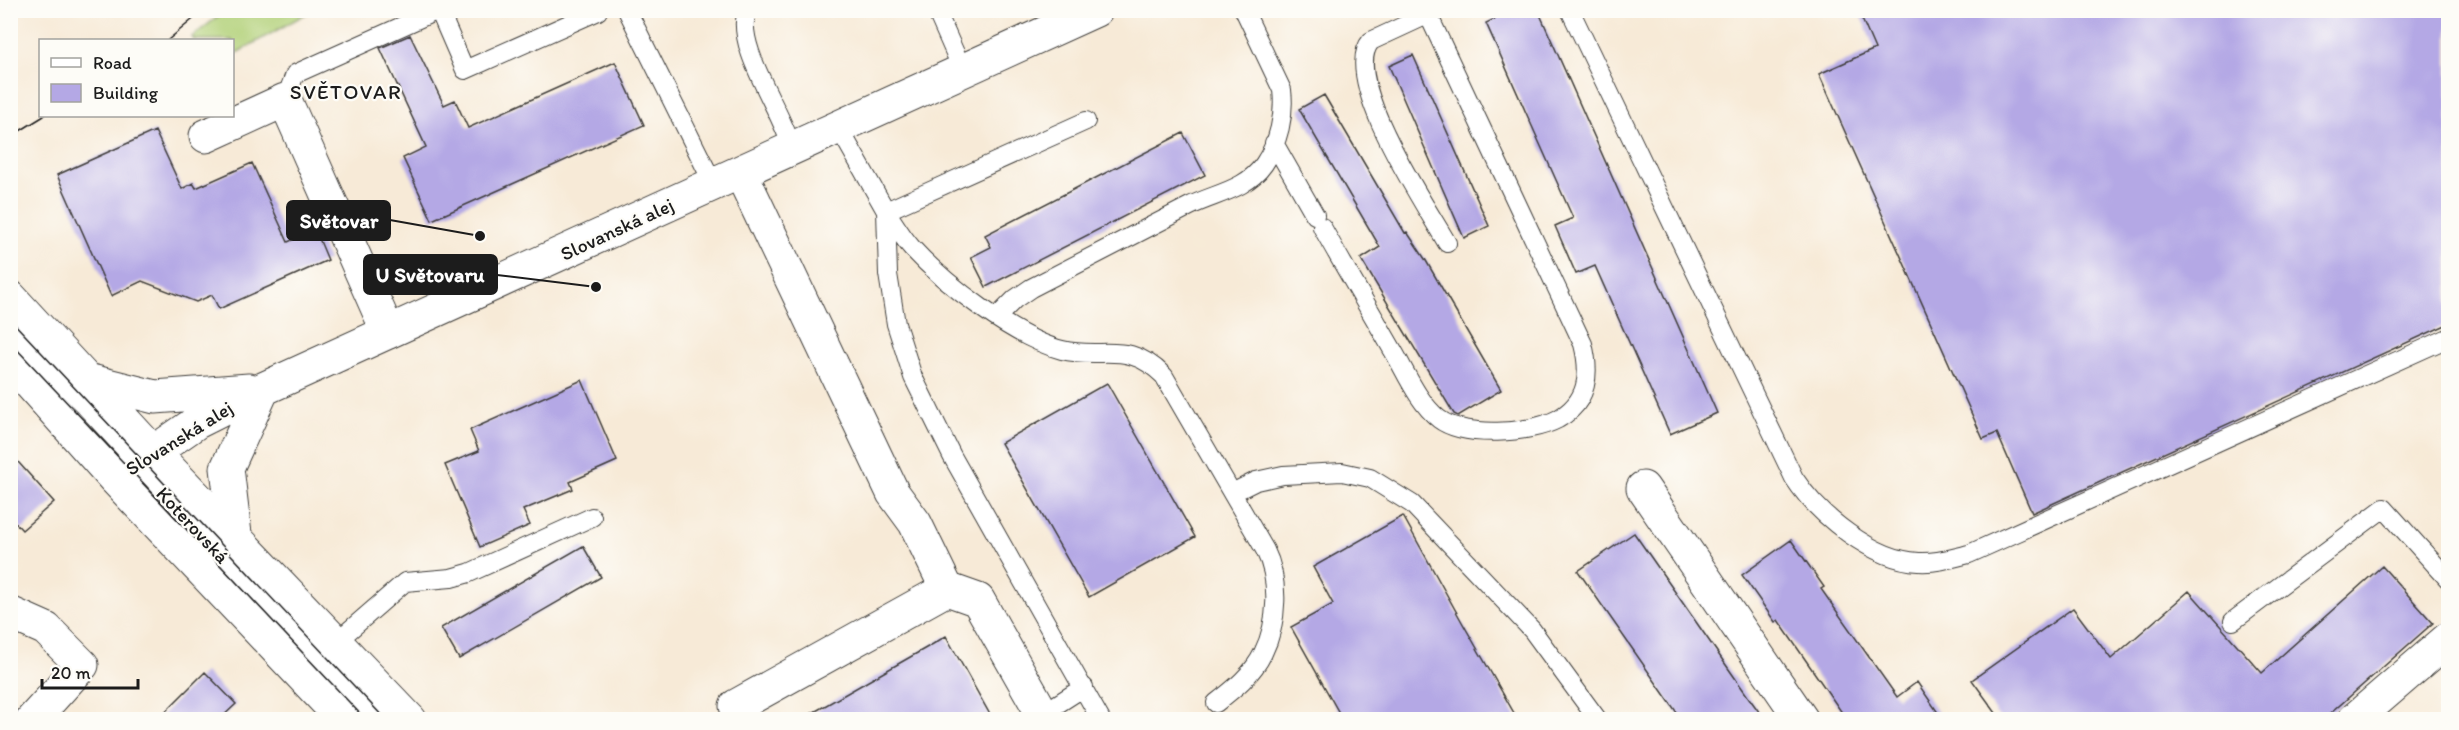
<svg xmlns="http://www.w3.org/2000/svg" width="2459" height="730" viewBox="0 0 2459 730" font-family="Itim,sans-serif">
<rect width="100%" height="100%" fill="#fdfcf7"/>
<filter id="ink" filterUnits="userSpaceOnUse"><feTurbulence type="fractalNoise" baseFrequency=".0167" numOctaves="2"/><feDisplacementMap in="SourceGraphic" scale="12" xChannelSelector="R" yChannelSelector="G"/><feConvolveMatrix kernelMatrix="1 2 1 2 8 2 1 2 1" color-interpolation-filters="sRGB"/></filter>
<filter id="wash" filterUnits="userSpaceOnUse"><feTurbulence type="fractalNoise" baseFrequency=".008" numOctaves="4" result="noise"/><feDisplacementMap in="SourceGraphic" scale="24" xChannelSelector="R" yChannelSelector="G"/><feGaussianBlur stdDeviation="1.35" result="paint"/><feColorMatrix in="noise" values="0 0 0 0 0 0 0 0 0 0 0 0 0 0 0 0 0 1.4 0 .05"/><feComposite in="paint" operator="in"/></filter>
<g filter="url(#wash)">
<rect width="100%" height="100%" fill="#f7ead7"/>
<path fill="#b1d077" stroke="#66764a" stroke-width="1.5" d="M 225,11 L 225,10 L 311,11 L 233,55 L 232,40 L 194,40 L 192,37 Z"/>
<g id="blocks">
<path fill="#b4a8e5" d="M 1513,10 L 1538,10 L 1717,413 L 1670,434 L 1595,266 L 1576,274 L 1555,226 L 1573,218 L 1486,23 Z
M 1858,10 L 2448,10 L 2448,324 L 2032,513 L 1997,433 L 1983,439 L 1819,74 L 1875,49 Z
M 410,35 L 444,105 L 455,100 L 468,128 L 615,62 L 644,125 L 432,220 L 403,158 L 426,147 L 380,48 Z
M 1413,55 L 1489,226 L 1464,238 L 1389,66 Z
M 1324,95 L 1405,233 L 1407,232 L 1425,259 L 1501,390 L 1458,416 L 1454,414 L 1361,259 L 1380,247 L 1299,109 Z
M 155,131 L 182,189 L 193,183 L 196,188 L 252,163 L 288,242 L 315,229 L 328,260 L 219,309 L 212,295 L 196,302 L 142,281 L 111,296 L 57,175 Z
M 1183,133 L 1205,175 L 986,287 L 971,257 L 991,247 L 985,235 Z
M 582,380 L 617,461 L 570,482 L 573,489 L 523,510 L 530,525 L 480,547 L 445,465 L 479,451 L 470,430 Z
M 1107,383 L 1195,537 L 1089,597 L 1001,443 Z
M 10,453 L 54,502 L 22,530 L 10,517 Z
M 1403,516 L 1462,622 L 1518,720 L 1343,720 L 1291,627 L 1333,604 L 1313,567 Z
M 1634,533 L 1749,698 L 1765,720 L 1682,720 L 1578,571 Z
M 1791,540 L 1824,587 L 1821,589 L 1897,697 L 1917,682 L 1943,720 L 1847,720 L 1778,620 L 1775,622 L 1742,575 Z
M 583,546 L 601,577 L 459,659 L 441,628 Z
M 2382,566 L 2433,623 L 2323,720 L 2001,720 L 1972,680 L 2073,608 L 2111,659 L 2189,591 L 2262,673 Z
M 946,636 L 993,720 L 800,720 L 933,644 Z
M 205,672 L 236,704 L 219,720 L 157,720 Z"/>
</g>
</g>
<g filter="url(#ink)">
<use href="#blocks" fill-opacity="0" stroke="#3d3b38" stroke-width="1.5"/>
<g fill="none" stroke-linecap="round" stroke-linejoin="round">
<g stroke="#3d3b38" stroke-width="20">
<path id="lane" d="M 439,10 L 465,70 L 598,11
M 627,10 L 714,185
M 747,10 C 734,47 782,110 792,149
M 936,10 L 963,71
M 1438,10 L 1371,41 C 1339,77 1426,206 1447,243
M 1570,10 L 1794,478 C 1818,515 1873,560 1919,562 C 1936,563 1953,558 1969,554 L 2448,338
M 285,100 L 295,74 L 438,10
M 839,128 L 886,211 L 1086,121
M 1274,143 L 1315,215
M 886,211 C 894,223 902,237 912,248 C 945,284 1015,338 1062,350 C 1104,360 1127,339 1164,376 L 1265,550 C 1280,580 1278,623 1263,653 C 1253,674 1234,689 1216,703
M 886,211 L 888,274 L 896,324 L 913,377 L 952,456 L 1101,720
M 1322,227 C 1346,270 1371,312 1395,354 C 1407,375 1419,403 1439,419 C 1464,438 1530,434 1558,419 C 1588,402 1591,375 1583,344 L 1426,10
M 997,317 L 1015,299 L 1031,288 C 1084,261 1137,233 1190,206 C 1216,193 1246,190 1264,164 C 1279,142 1285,115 1282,90 L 1244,10
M 10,330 L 85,406 L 377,720
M 1232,493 L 1256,481 L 1283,475 L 1342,472 L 1370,478 L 1412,504 L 1532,630 L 1598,720
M 2233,621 L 2384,508 L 2448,579
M 336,642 L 405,582 L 451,578 L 469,573 L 592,517
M 1042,714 L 1084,687"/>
</g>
<g stroke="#3d3b38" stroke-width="35">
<path id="street" d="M 206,136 L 285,100 L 388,332
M 741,173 L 893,493 L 915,523 L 947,589
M 1643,488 L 1802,720
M 10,613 L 46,629 L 82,665 L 32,720
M 744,720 L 736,706 L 947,589 L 978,600 L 1046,720
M 2354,720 L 2448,639"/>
</g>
<g stroke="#3d3b38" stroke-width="35">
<path id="secondary" d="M 10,297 L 153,452 L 410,720
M 10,361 L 115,479 L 344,720
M 87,380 L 155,397 L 249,390
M 115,479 L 197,422 L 263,389 L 1096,10
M 235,534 L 227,468 L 263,389"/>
</g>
<use href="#lane" stroke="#fff" stroke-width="18"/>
<use href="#street" stroke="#fff" stroke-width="33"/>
<use href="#secondary" stroke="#fff" stroke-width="33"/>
<path stroke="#1c1c1c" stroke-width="1.5" d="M 168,40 L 204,10
M 10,137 L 44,116
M 10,319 L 386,720
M 10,342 L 366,720"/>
</g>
</g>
<g text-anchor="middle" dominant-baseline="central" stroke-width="4.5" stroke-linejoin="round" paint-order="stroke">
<g font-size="20" fill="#1c1c1c" stroke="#fdfcf7">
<text transform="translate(617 229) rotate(-25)">Slovanská alej</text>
<text transform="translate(179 438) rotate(-32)">Slovanská alej</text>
<text transform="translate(193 525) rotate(47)">Koterovská</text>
</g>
<g font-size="21" letter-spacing="1.5" fill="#1c1c1c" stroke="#fdfcf7">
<text x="346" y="91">SVĚTOVAR</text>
</g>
</g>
<path fill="none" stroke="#1c1c1c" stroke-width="2" d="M480 236L390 220M596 287L497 275"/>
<g fill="#1c1c1c" stroke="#fdfcf7" stroke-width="2">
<circle cx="480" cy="236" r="6"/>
<circle cx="596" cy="287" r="6"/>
</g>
<g fill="#1c1c1c" stroke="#1c1c1c" stroke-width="2">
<rect x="287" y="201" width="103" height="39" rx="6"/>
<rect x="364" y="255" width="133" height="39" rx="6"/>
</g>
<g font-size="21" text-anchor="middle" font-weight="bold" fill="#fff">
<text x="339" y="228">Světovar</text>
<text x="430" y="282">U Světovaru</text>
</g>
<rect width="2459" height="730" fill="none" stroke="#fdfcf7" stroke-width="36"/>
<rect x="39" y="39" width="195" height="78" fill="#fdfcf7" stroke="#a3a29f" stroke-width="1.5"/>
<rect x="51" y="58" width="30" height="9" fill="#ffffff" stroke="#a3a29f" stroke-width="1.5"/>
<text x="93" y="69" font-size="18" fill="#1c1c1c">Road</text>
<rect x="51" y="84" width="30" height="18" fill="#b4a8e5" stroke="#a3a29f" stroke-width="1.5"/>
<text x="93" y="99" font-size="18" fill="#1c1c1c">Building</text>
<path d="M42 679v9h96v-9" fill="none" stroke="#1c1c1c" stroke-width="3"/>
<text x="51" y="679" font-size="18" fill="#1c1c1c" stroke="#fdfcf7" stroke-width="4.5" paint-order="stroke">20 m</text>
</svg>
